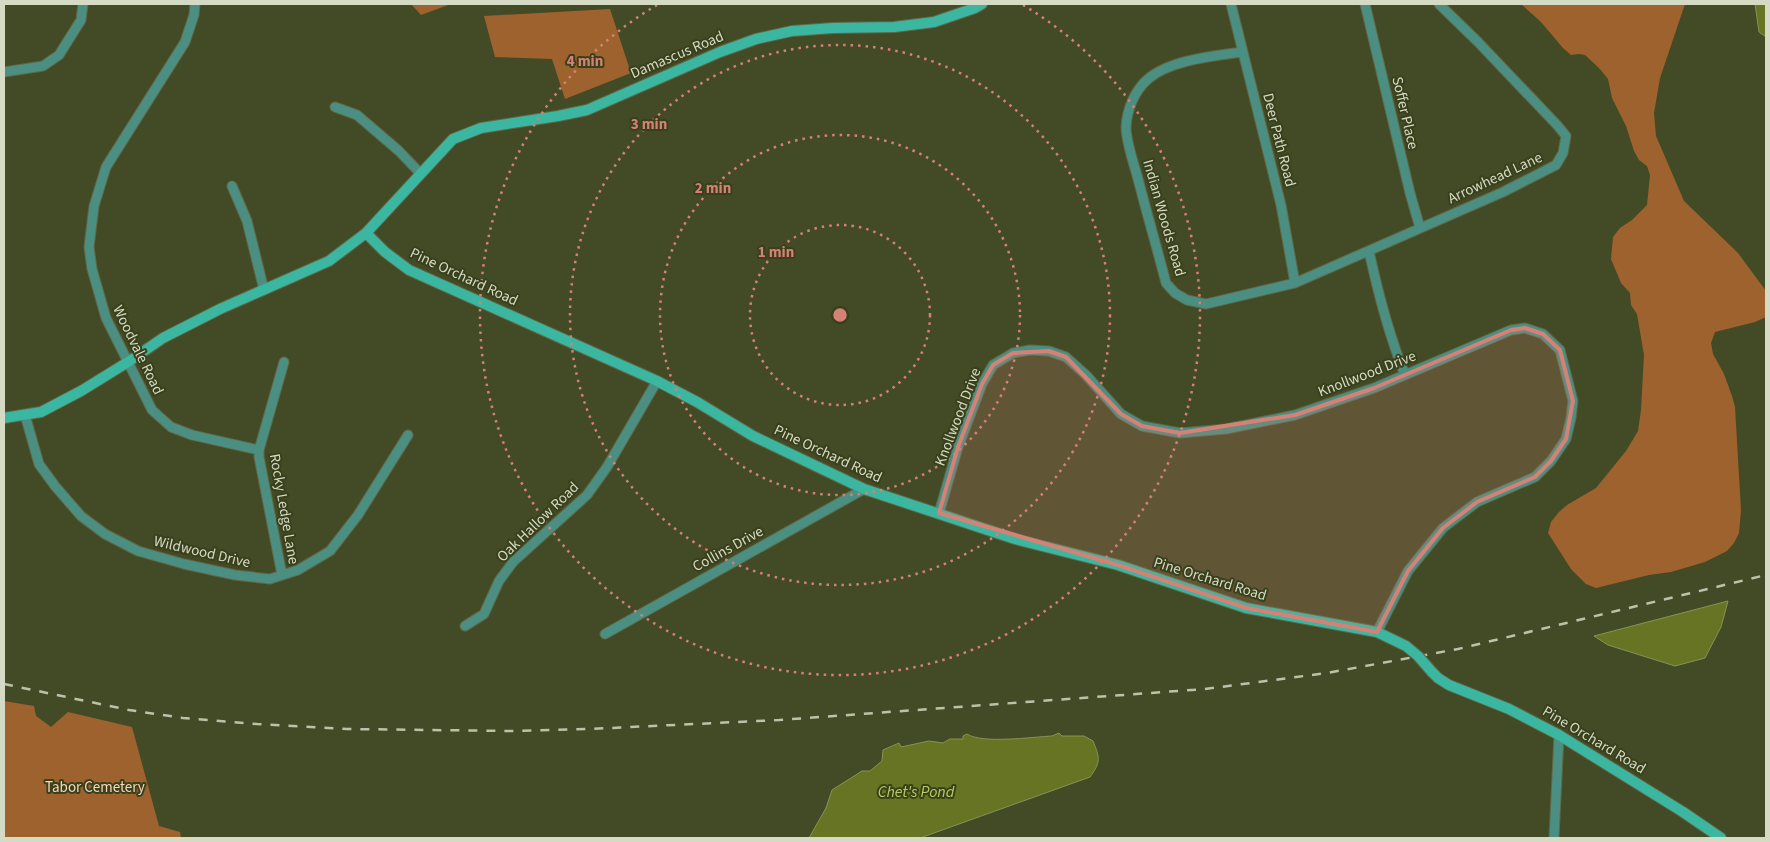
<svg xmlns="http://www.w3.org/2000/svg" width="1770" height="842" viewBox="0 0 1770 842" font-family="'Source Sans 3',sans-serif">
<rect width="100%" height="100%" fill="#434b26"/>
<path fill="#9e622f" d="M 411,4 L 451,4 L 421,15 Z
M 1521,4 L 1685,4 L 1660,78 L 1654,113 L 1656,136 L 1684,201 L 1738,253 L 1766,291 L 1766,317 L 1755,322 L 1715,332 L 1711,343 L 1713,354 L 1724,374 L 1732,396 L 1735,407 L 1741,510 L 1739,533 L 1734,543 L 1727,551 L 1705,562 L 1671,572 L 1649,575 L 1596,588 L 1586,584 L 1571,569 L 1548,533 L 1551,522 L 1559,512 L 1567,505 L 1596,488 L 1626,451 L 1638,431 L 1641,410 L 1644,355 L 1637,314 L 1631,305 L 1630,293 L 1621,283 L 1611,259 L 1613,237 L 1620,228 L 1632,220 L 1647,205 L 1650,175 L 1647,166 L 1639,160 L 1634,151 L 1626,126 L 1612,98 L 1608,79 L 1600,69 L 1585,55 L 1579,54 L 1571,55 L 1563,48 L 1541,22 Z
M 610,9 L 631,73 L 565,99 L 552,59 L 495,57 L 484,16 Z
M 4,701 L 34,706 L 36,716 L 51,727 L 68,712 L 132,727 L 159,826 L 180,832 L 181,838 L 4,838 Z"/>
<path fill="#667423" stroke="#879354" d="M 1755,4 L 1766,4 L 1766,37 L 1759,32 Z
M 1728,601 L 1721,627 L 1705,658 L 1675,666 L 1608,645 L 1594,636 Z
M 1059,733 L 1062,736 L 1084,736 L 1093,741 C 1100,758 1101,762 1090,777 L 920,838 L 809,838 L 826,808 L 832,790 L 862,771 L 870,771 L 882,761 L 883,750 L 899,743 L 901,747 L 929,741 L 943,743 L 950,739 L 963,739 L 963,736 L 967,734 C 982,744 1033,737 1052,736 Z"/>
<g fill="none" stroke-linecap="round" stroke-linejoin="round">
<g stroke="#606846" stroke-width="11">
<path id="street" d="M 195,4 L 194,15 L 185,42 L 106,167 L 94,206 L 89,247 L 92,269 L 106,318 L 152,410 L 171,427 L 192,435 L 259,450
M 1231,4 L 1281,205 L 1295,283
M 1365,4 L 1410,193 L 1420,228
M 1242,52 C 1214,56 1170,60 1148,79 C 1134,91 1127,110 1126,127 C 1126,142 1134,164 1138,179 C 1147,214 1157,248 1166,283 L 1175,293 L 1187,300 L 1206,304 L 1295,283 L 1503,192 L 1556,165 L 1563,153 L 1566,136 L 1557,125 L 1478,42 L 1439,4
M 4,72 L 43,66 L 59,55 L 81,20 L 83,4
M 335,107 L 357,115 L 399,151 L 420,173
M 232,186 L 247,221 L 264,290
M 1369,251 C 1378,293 1389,335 1405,375
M 25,415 L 39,464 L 55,486 L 81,516 L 105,534 L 138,551 L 184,564 L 235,575 L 270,579 L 298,570 L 330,551 L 358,515 L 408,435
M 939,513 L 958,447 L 982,384 L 993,365 L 1013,353 L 1030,350 L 1049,351 L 1066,357 L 1086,375 L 1121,414 L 1142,426 L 1180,433 L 1226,429 L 1295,415 L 1374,388 L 1511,330 L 1525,328 L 1543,334 L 1560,350 L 1573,401 L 1571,418 L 1566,439 L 1551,461 L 1535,477 L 1477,502 L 1443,528 L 1408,571 L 1377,632
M 282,575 L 259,457 L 259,450 L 284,362
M 465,626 L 484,614 L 499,581 L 513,562 L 587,495 L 607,467 L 657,381
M 605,634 L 864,489
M 1554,838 L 1559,735"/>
</g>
<g stroke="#606846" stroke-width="12">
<path id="secondary" d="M 366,233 L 385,252 L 409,270 L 657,381 L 697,402 L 753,436 L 864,489 L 1015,539 L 1118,565 L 1246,608 L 1377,632 L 1406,646
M 4,418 L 41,412 L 81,391 L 128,362 L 163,338 L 220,309 L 329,261 L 366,233 L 453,139 L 481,128 L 558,116 L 587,110 L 720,52 L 756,39 L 792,31 L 833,28 L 894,27 L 934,22 L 975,8 L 982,4
M 1432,672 L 1438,678 L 1449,685 L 1509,709 L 1559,735 L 1683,812 L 1721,838"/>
</g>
<use href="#street" stroke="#4a8f81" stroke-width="9"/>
<use href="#secondary" stroke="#3bb7a1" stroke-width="10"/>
<path stroke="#bcc2aa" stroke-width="2.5" stroke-dasharray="9 9" stroke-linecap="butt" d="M 4,684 L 129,710 L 183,718 L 257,724 L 348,729 L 512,731 L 589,729 L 779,720 L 1205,689 L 1327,673 L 1458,649 L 1766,575"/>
<g stroke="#606846" stroke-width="12" stroke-linecap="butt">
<path id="secondary-bridge" d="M 1406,646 L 1418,656 L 1432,672"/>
</g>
<use href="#secondary-bridge" stroke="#3bb7a1" stroke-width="10"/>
</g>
<path fill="#d68176" fill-opacity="0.2" stroke="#d68176" stroke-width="4" stroke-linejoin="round" d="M 1525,328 L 1543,334 L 1560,350 L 1573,401 L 1566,439 L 1551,461 L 1535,477 L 1477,502 L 1443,528 L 1408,571 L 1377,632 L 1246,608 L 1118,565 L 939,513 L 958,447 L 982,384 L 993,365 L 1013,353 L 1049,351 L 1066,357 L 1121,414 L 1142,426 L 1180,433 L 1295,415 L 1374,388 L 1511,330 Z"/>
<g fill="none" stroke="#d68176" stroke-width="2.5" stroke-dasharray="2.5 5">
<circle cx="840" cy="315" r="90"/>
<circle cx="840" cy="315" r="180"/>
<circle cx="840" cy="315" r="270"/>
<path d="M1023 5A360 360 0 1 1 657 5"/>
</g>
<g text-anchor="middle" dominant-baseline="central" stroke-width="4" stroke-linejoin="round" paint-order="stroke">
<g font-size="15" fill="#d5dac5" stroke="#39401b">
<text transform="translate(677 55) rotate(-23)">Damascus Road</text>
<text transform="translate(1405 113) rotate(77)">Soffer Place</text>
<text transform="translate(1279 140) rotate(76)">Deer Path Road</text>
<text transform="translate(1495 178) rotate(-25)">Arrowhead Lane</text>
<text transform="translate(1164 218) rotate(74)">Indian Woods Road</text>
<text transform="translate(464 277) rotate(25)">Pine Orchard Road</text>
<text transform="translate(138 350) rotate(64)">Woodvale Road</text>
<text transform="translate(1367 374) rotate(-21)">Knollwood Drive</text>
<text transform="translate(958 417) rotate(-69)">Knollwood Drive</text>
<text transform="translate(828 454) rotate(25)">Pine Orchard Road</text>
<text transform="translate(284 509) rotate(80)">Rocky Ledge Lane</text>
<text transform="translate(538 522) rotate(-44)">Oak Hallow Road</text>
<text transform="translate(728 549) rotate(-29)">Collins Drive</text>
<text transform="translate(202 552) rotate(13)">Wildwood Drive</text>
<text transform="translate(1210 579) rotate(17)">Pine Orchard Road</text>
<text transform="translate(1594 740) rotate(31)">Pine Orchard Road</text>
</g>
<g font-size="15" fill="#fad6bb" stroke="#39401b">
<text x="95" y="787">Tabor Cemetery</text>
</g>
<g font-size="16" font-style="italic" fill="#b8cc60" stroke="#39401b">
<text x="916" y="792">Chet's Pond</text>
</g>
</g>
<circle cx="840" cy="315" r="8" fill="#d68176" stroke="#39401b" stroke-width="2.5"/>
<g font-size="15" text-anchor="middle" font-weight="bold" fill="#d68176" stroke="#39401b" stroke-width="4" stroke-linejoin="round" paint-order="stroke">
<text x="585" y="66">4 min</text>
<text x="649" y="129">3 min</text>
<text x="713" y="193">2 min</text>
<text x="776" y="257">1 min</text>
</g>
<rect width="1770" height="842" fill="none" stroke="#d5dac5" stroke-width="10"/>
</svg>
